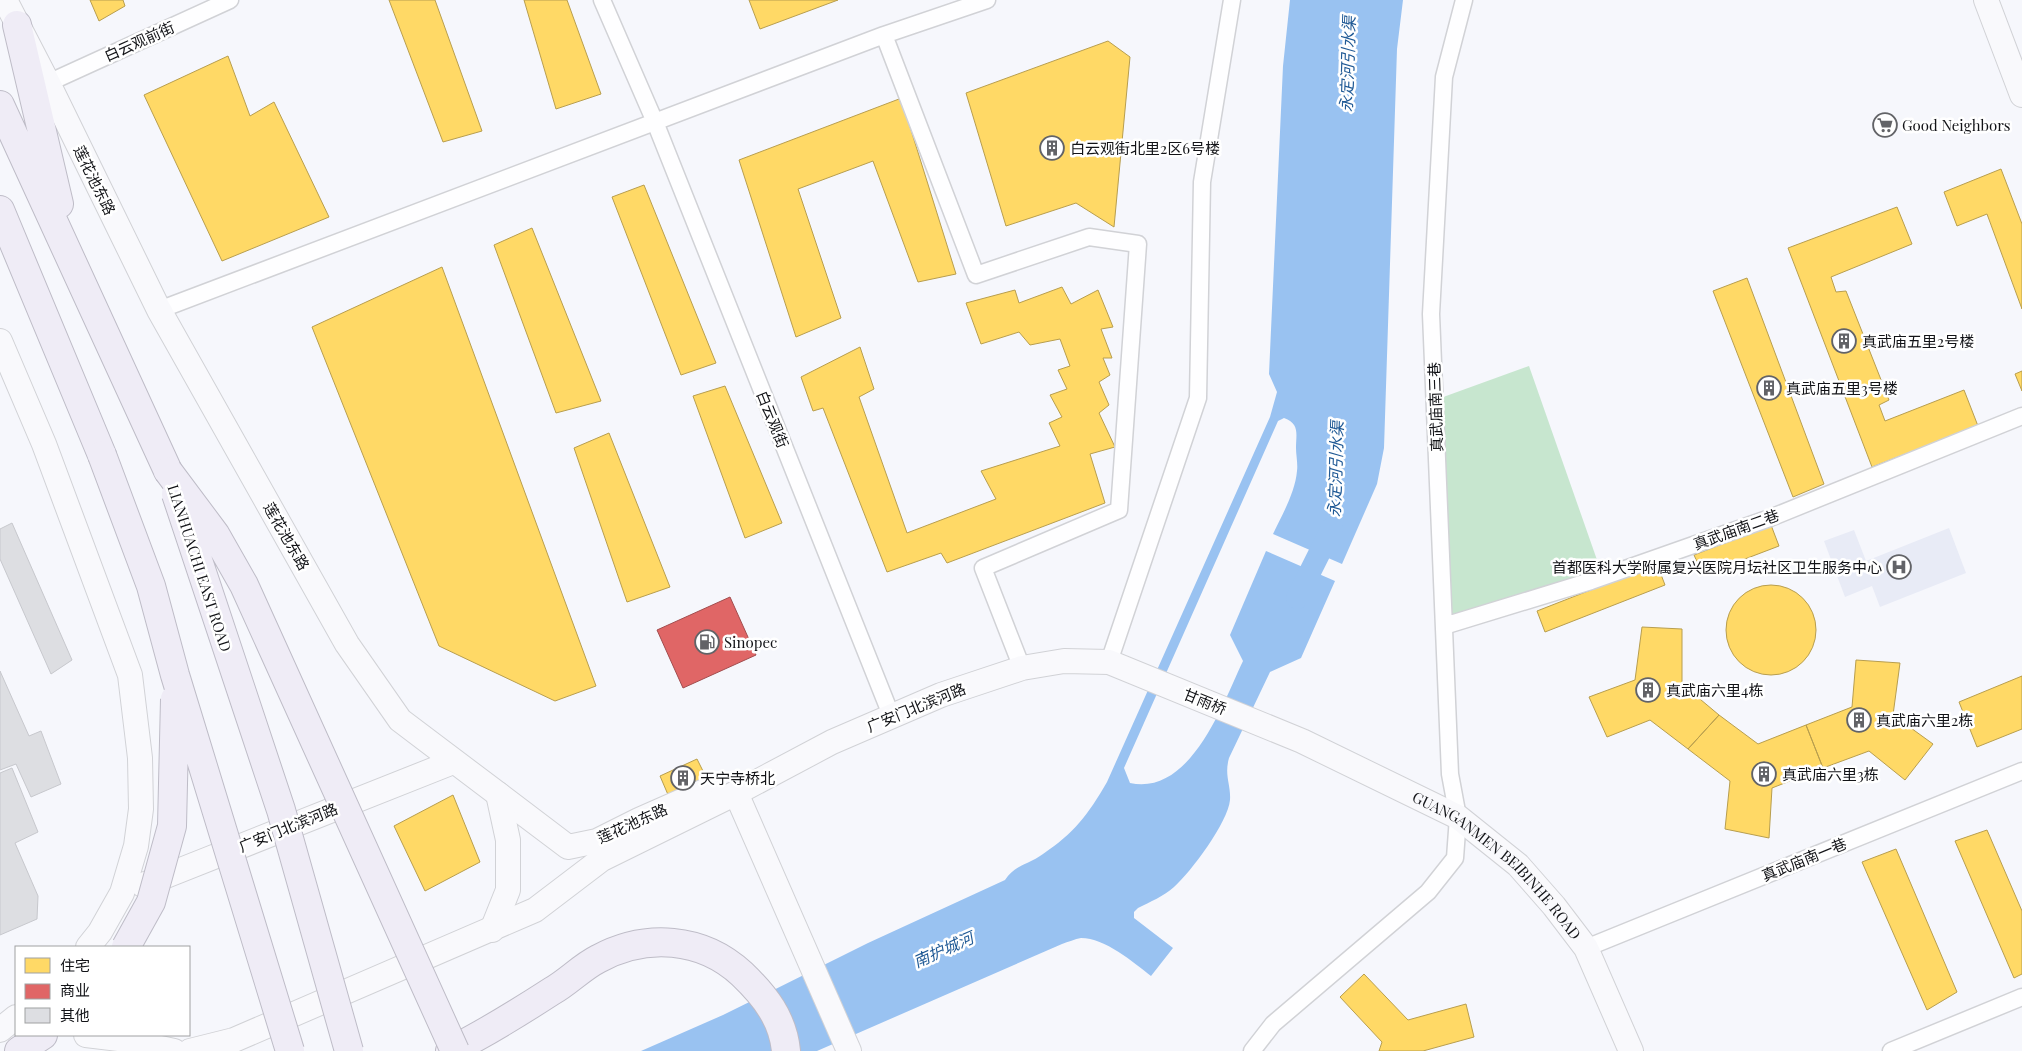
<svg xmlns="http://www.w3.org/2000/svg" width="2022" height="1051" viewBox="0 0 2022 1051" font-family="'Playfair Display','Noto Sans SC',serif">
<rect width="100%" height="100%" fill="#f6f7fc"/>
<path fill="#e8ebf6" d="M 1949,528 L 1966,573 L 1880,607 L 1872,586 L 1845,597 L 1824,541 L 1854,530 L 1866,561 Z"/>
<path fill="#c7e6cf" d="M 1529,366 L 1603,577 L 1444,626 L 1435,400 Z"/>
<path fill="#99c2f1" d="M 1290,0 L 1403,0 L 1397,49 L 1384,448 L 1377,484 L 1342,564 L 1273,534 C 1282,515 1295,493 1297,471 C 1298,464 1296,455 1296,448 C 1296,434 1300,424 1284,418 L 1278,421 L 1124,768 L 1130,783 C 1191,796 1223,703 1243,661 L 1230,635 L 1266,551 L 1335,581 L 1301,658 L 1270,672 L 1229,758 C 1224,776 1231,784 1230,800 C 1228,822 1191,872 1174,887 C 1164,896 1150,902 1138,908 L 1134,912 L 1134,918 L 1173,948 L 1151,976 C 1133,962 1105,938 1081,938 C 1075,939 1068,942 1062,944 L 817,1051 L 641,1051 L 723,1015 L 868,943 L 1005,880 C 1016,864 1028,865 1043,854 C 1074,833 1088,815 1107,782 L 1270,417 L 1277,392 L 1269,374 L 1283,66 Z"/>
<path fill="#ffd966" stroke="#b89e4e" d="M 90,0 L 123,0 L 125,6 L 99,21 Z
M 389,0 L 435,0 L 482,131 L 443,142 Z
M 524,0 L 567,0 L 601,94 L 556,109 Z
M 749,0 L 838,0 L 760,29 Z
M 1108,41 L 1130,57 L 1114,227 L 1076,203 L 1006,226 L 966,93 Z
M 228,56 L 250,116 L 274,102 L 329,217 L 222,261 L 144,95 Z
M 899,99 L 906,114 L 956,274 L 918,282 L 873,161 L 798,189 L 841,318 L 796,337 L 739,160 Z
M 2001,169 L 2022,224 L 2022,309 L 1987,214 L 1957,226 L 1944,192 Z
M 644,185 L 716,363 L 681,375 L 612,197 Z
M 1897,207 L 1912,244 L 1831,277 L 1836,292 L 1846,291 L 1889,400 L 1879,405 L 1885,421 L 1964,390 L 1978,426 L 1872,467 L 1788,248 Z
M 532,228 L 601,401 L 556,413 L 494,245 Z
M 442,267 L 596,686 L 555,701 L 439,646 L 312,327 Z
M 1747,278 L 1824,484 L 1793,497 L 1713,291 Z
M 1062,287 L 1071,304 L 1098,290 L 1113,327 L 1101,329 L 1112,358 L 1103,358 L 1110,375 L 1099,382 L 1109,405 L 1099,413 L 1115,447 L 1090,454 L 1105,503 L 947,563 L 941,553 L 887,572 L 823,408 L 813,411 L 801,377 L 860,347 L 874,389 L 859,397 L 907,533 L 996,499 L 981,471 L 1060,446 L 1049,423 L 1062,417 L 1050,395 L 1067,389 L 1058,370 L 1070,366 L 1060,339 L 1030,345 L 1019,332 L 981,344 L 966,303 L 1015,290 L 1019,303 Z
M 2022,371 L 2022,391 L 2015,374 Z
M 725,386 L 782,523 L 745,538 L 693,396 Z
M 609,433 L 670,587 L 627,602 L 574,448 Z
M 1771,525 L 1779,546 L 1703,575 L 1694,555 Z
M 1657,564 L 1665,585 L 1545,632 L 1537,611 Z
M1726 630a45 45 0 1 1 90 0a45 45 0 1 1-90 0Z
M 1642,627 L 1682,629 L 1682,684 L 1719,715 L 1688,749 L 1650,720 L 1607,737 L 1589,697 L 1635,680 Z
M 1856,660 L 1900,663 L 1893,715 L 1933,744 L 1905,780 L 1869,751 L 1823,768 L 1806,725 L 1852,707 Z
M 2022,676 L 2022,729 L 1977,747 L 1959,702 Z
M 1719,715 L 1758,744 L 1806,725 L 1823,768 L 1772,788 L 1769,838 L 1725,829 L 1730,781 L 1688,749 Z
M 697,759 L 707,779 L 669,797 L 660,776 Z
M 453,795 L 480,862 L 425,891 L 394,826 Z
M 1987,830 L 2022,911 L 2022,974 L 2014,978 L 1955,841 Z
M 1896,849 L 1957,992 L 1927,1010 L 1862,862 Z
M 1364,974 L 1408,1020 L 1466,1004 L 1474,1037 L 1423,1051 L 1379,1051 L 1382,1042 L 1340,997 Z"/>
<path fill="#e06666" stroke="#a24d4e" d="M 730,597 L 756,655 L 683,688 L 657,630 Z"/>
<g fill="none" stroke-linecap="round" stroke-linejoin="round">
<path stroke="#99c2f1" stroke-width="22" d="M 1297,598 L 1332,528"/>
</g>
<path fill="#dddee2" stroke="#c7c8cd" d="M 12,523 L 72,660 L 51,674 L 0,559 L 0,529 Z
M 0,671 L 29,736 L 41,731 L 61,784 L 31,797 L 16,764 L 0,770 Z
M 12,768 L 38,832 L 15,843 L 38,896 L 37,919 L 0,935 L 0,773 Z"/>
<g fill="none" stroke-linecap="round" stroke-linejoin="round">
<g stroke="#d1d2d6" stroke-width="19">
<path id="street" d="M 602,0 L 655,122 L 891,715
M 884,35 L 976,275 L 1089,237 L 1138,244 L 1119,510 L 983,568 L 1022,668
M 48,83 L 230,0
M 159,310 L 884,35 L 987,0
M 1444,626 L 1591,581 L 1770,518 L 2022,416
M 1109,662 L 1198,398 L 1202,182 L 1232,0
M 1586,948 L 2022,771
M 1252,1051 L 1273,1024 L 1428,892 L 1455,858 L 1458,817 L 1450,774 L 1431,314 L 1444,77 L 1464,0
M 1891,1051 L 2022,997"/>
</g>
<g stroke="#d1d2d6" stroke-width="26">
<g id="secondary">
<path d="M 5,0 L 48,83 L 159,310 L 347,644 L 400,720 L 568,847 L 597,841 L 639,820 L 707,790 L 714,791"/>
<path d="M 1986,0 L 2022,95"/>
<path d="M 0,341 L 44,444 L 130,675 L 140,758 L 141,809 L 136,846 L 122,893 L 100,932 L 88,947"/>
<path d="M 736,793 L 849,1051"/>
<path d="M 143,885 L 453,762"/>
<path d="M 492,930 L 508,890 L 508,840 L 498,794"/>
<path d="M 0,1030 L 16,1017"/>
<path d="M 86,1035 L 119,1039 L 174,1051"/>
<path id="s1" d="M 190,1051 L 234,1040 L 535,910 L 602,859 L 736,793 L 832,742 L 941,695 L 1022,668 L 1064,661 L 1109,662 L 1302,741 L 1458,817 L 1518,865 L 1554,906 L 1586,948 L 1631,1051"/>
</g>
</g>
<g stroke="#bebcc7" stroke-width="30">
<path id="highway" d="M 17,25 L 59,204
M 0,105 L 168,471
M 0,210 L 102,455
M 19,1051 L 43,1035
M 450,1051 C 486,1033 518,1013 552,991 C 568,982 582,967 598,959 C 646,933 702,937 742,974 C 765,996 783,1019 786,1051"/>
</g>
<use href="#street" stroke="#fefeff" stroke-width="16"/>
<use href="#secondary" stroke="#f9f9fc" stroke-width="24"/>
<use href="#highway" stroke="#efecf6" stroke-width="28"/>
<g stroke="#bebcc7" stroke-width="30" stroke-linecap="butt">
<path id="highway-bridge" d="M 102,455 L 151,586 L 175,675 L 290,1051
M 168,471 L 215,534 L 244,585 L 455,1051
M 176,494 L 281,810 L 349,1051
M 126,947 L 151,902 L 172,826 L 175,699"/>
</g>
<use href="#highway-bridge" stroke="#efecf6" stroke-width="28"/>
</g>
<defs>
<g id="supermarket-ring" transform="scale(1.25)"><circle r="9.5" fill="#fff" stroke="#626367" stroke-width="1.5"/><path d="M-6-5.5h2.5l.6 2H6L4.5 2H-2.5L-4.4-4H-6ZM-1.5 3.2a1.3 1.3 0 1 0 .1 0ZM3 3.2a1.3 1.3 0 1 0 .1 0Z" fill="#626367"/></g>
<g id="building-ring" transform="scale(1.25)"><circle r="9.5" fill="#fff" stroke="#626367" stroke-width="1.5"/><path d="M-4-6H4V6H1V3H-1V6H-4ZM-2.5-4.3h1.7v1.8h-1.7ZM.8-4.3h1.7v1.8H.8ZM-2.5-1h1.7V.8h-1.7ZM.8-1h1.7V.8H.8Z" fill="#626367"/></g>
<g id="hospital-ring" transform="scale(1.25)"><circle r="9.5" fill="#fff" stroke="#626367" stroke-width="1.5"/><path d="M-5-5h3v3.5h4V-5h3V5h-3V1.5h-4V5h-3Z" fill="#626367"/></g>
<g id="fuel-ring" transform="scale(1.25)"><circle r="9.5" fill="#fff" stroke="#626367" stroke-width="1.5"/><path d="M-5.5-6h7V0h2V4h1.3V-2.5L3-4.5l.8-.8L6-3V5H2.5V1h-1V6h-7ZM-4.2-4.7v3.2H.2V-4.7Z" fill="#626367"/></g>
</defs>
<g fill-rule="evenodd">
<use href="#supermarket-ring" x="1885" y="125"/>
<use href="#building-ring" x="1052" y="148"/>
<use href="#building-ring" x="1844" y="341"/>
<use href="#building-ring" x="1769" y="388"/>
<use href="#hospital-ring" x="1899" y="567"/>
<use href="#fuel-ring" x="707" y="642"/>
<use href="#building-ring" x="1648" y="690"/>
<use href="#building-ring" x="1859" y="720"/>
<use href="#building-ring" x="1764" y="774"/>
<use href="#building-ring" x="683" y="778"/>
</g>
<g text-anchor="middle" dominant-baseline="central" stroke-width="5" stroke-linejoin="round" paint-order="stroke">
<g font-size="15" fill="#121317" stroke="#fff">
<text transform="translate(139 41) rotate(-24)">白云观前街</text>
<text transform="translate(95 180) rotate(64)">莲花池东路</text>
<text transform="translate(1435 407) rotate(-92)">真武庙南三巷</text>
<text transform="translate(773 419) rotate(68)">白云观街</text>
<text transform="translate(1736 529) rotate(-20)">真武庙南二巷</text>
<text transform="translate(287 536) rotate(60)">莲花池东路</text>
<text transform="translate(200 568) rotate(72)">LIANHUACHI EAST ROAD</text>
<text transform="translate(1205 701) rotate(22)">甘雨桥</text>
<text transform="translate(916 707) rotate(-22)">广安门北滨河路</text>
<text transform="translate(632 823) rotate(-24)">莲花池东路</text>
<text transform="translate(288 827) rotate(-22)">广安门北滨河路</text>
<text transform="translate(1804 859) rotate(-22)">真武庙南一巷</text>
<text stroke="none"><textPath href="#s1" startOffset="1450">GUANGANMEN BEIBINHE ROAD</textPath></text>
</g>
<g font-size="15" fill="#121317" stroke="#fff" text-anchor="start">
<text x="1902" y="125">Good Neighbors</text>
<text x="1070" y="148">白云观街北里2区6号楼</text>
<text x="1862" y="341">真武庙五里2号楼</text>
<text x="1786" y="388">真武庙五里3号楼</text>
<text x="1882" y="567" text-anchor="end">首都医科大学附属复兴医院月坛社区卫生服务中心</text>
<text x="724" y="642">Sinopec</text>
<text x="1666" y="690">真武庙六里4栋</text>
<text x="1876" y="720">真武庙六里2栋</text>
<text x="1782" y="774">真武庙六里3栋</text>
<text x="700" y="778">天宁寺桥北</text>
</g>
<g font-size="16" font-style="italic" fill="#1f5995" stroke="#fff">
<text transform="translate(1347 64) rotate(-88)">永定河引水渠</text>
<text transform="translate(1335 469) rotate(-88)">永定河引水渠</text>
<text transform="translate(943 949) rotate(-24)">南护城河</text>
</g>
</g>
<rect x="15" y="946" width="175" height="90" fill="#ffffff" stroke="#a0a1a2"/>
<rect x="25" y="958" width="25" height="15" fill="#ffd966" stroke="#a0a1a2"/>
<text x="60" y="971" font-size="15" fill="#121317">住宅</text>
<rect x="25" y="984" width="25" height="15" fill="#e06666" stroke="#a0a1a2"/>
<text x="60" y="996" font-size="15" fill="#121317">商业</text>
<rect x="25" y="1008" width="25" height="15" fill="#dddee2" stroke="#a0a1a2"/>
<text x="60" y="1021" font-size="15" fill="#121317">其他</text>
</svg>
